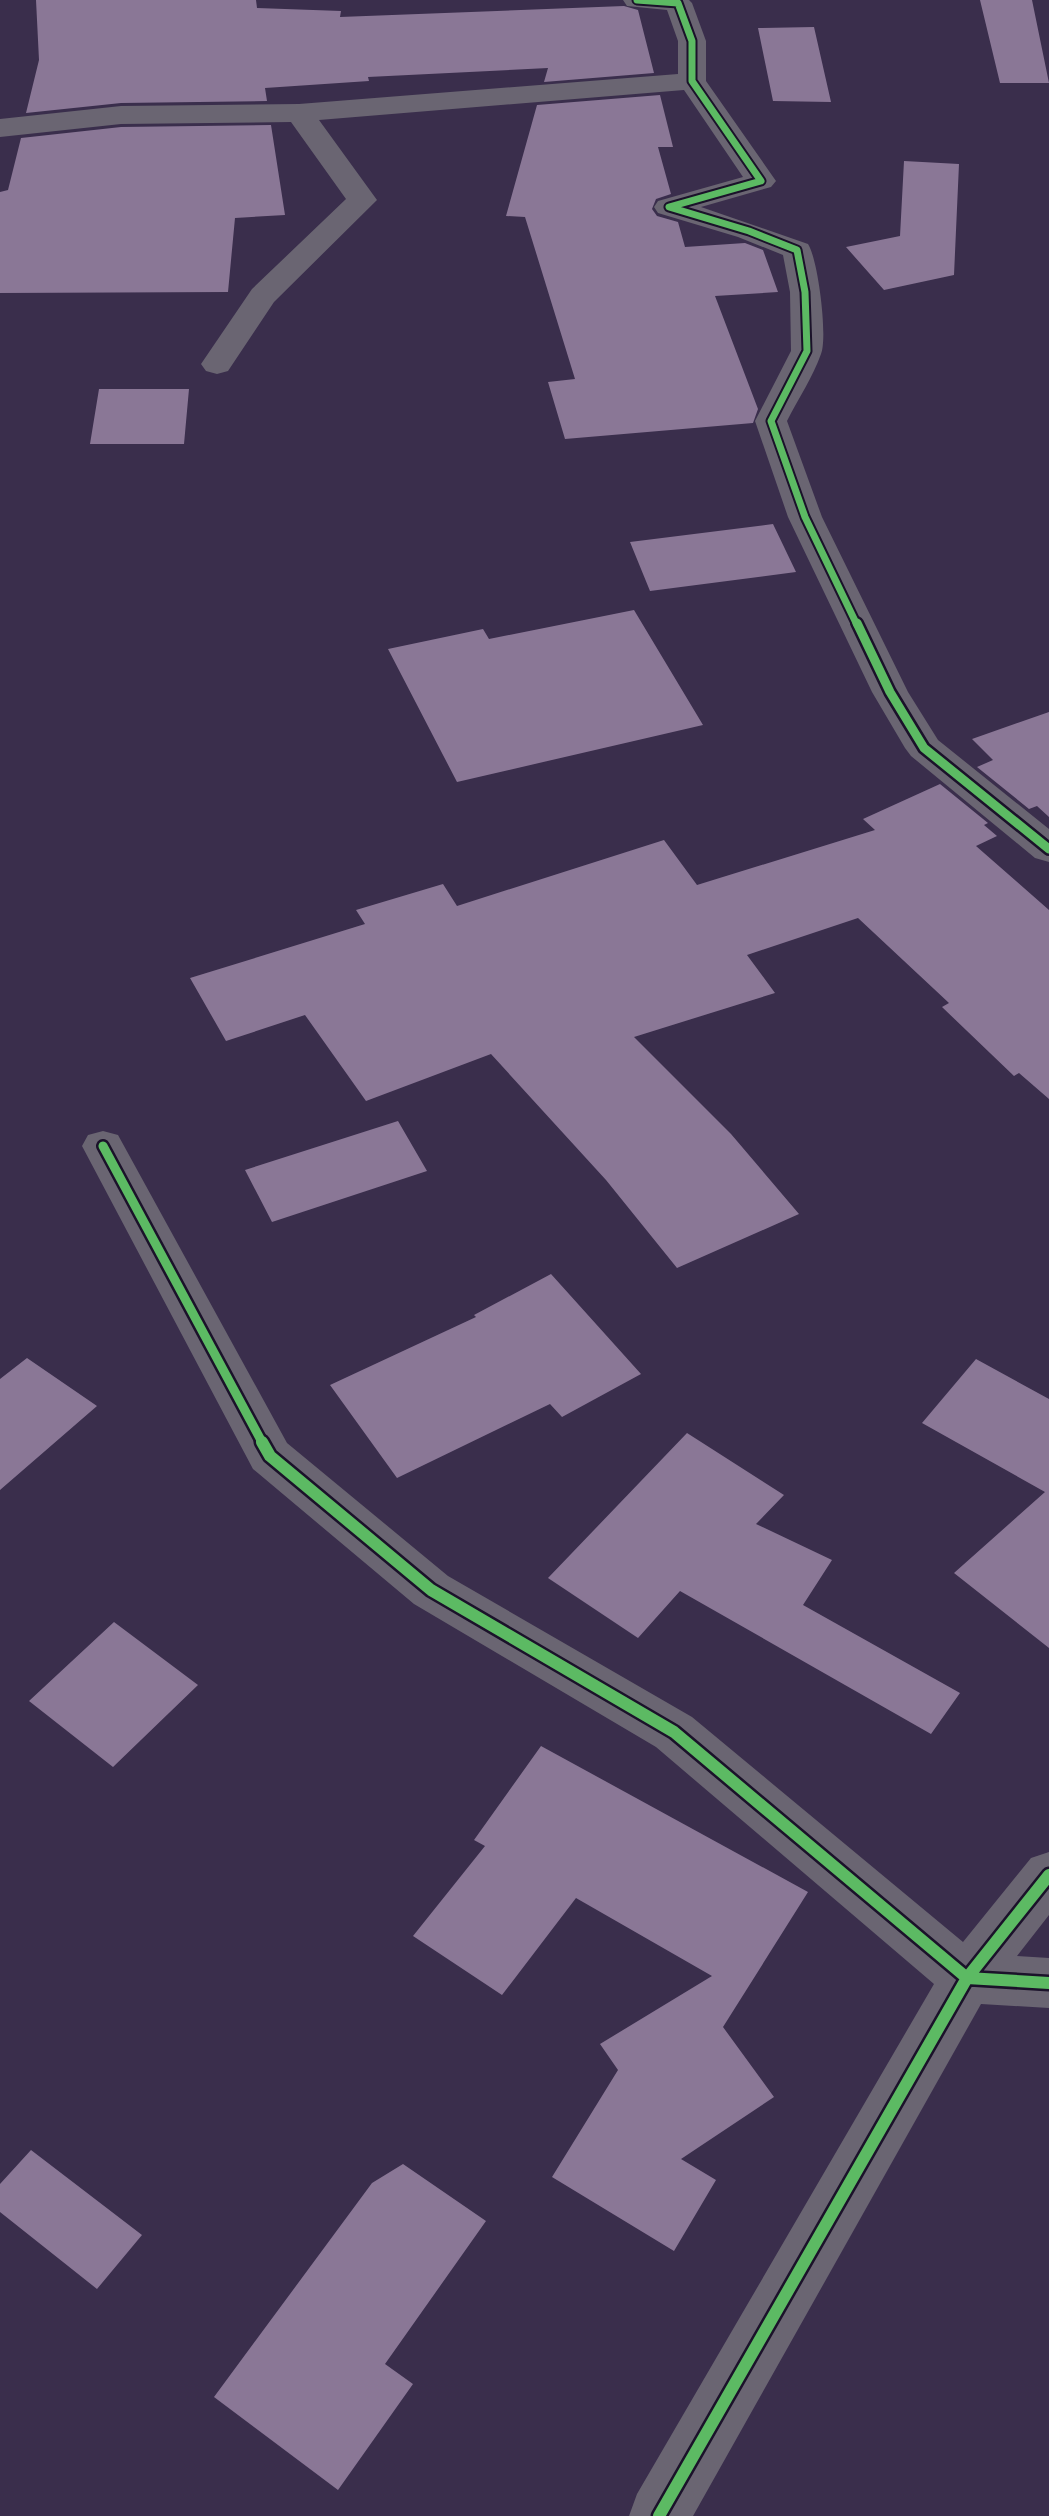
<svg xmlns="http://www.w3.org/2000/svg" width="1049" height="2516" viewBox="0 0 1049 2516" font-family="Rubik,sans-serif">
<rect width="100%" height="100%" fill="#3a2e4c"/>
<path fill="#8a7796" d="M 36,0 L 256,0 L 257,8 L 341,11 L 340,17 L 624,6 L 638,10 L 654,73 L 544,82 L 548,68 L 368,77 L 369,81 L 265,88 L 267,101 L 121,103 L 26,113 L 39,60 Z
M 980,0 L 1032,0 L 1049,83 L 1000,83 Z
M 814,27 L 831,102 L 773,101 L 758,28 Z
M 660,95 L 673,147 L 658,147 L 671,194 L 656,199 L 652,209 L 657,216 L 678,222 L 685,247 L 745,243 L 763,250 L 778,292 L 715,296 L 758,409 L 753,423 L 565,439 L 548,382 L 575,379 L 525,217 L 506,216 L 537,105 Z
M 271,125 L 285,215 L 235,218 L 228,292 L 0,293 L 0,192 L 8,190 L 21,138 L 121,127 Z
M 904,161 L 959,164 L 954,275 L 884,290 L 846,247 L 900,236 Z
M 99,389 L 189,389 L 184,444 L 90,444 Z
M 773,524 L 796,572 L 650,591 L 630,542 Z
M 634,610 L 703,725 L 457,782 L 388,649 L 483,629 L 489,639 Z
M 1049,712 L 1049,817 L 1037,806 L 1029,809 L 977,767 L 993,760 L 972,739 Z
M 940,784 L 988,823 L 984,825 L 997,836 L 976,846 L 1049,910 L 1049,1099 L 1019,1073 L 1014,1076 L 942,1007 L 949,1003 L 858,918 L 747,955 L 775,993 L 634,1037 L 731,1134 L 799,1214 L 677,1268 L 606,1180 L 491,1054 L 366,1101 L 305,1015 L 226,1041 L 190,978 L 365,924 L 356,910 L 443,884 L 457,906 L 664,840 L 697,885 L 875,830 L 863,819 Z
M 398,1121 L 427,1171 L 272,1222 L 245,1170 Z
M 551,1274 L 641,1374 L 562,1417 L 550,1404 L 397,1478 L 330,1385 L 476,1317 L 474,1315 Z
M 27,1358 L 97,1406 L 0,1490 L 0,1379 Z
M 976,1359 L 1049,1399 L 1049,1648 L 954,1573 L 1045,1492 L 922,1423 Z
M 687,1433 L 784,1495 L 756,1524 L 832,1560 L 803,1605 L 960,1693 L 931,1734 L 680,1591 L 638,1638 L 548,1578 Z
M 114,1622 L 198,1685 L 113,1767 L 29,1701 Z
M 541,1746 L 808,1892 L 723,2027 L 774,2097 L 681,2159 L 716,2180 L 674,2251 L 552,2177 L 618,2070 L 600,2044 L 712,1976 L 576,1898 L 502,1995 L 413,1936 L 485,1846 L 474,1840 Z
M 31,2150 L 142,2235 L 97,2289 L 0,2212 L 0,2184 Z
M 403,2164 L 486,2221 L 385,2364 L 413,2384 L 338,2490 L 214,2397 L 372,2183 Z"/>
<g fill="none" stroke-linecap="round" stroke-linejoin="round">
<path fill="#6a6572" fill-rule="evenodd" d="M 623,0 L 689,0 L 692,3 L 706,41 L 706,81 L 776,181 L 771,187 L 701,207 L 808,244 C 818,259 828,337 821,354 C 813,377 798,399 787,421 L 822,517 L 908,692 L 938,740 L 1049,829 L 1049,862 L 1035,858 L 911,756 L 905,748 L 872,692 L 788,517 L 755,421 L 791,351 L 790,292 L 783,255 L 738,237 L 658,213 L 654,207 L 658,201 L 743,177 L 684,90 L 319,120 L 377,200 L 274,302 L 228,371 L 217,374 L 206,371 L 201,364 L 252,289 L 346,199 L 291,122 L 121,124 L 0,137 L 0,119 L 121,106 L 299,104 L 678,74 L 678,41 L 667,10 L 627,6 Z
M 103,1131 L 118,1135 L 287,1443 L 448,1576 L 692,1717 L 963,1942 L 1031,1858 L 1049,1852 L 1049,1915 L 1017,1956 L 1049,1958 L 1049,2008 L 981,2004 L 693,2516 L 629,2516 L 637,2494 L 934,1984 L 656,1747 L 414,1604 L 253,1469 L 82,1146 L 88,1135 Z"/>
<g stroke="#1b122a" stroke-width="11">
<path id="cycleway-far2" d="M 637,0 L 678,3 L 692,41 L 692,81 L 761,181 L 669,207 L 749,231 L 797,250 L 805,292 L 807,351 L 771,421 L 805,517 L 857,625"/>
</g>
<g stroke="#1b122a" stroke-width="14">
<path id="cycleway-far1" d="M 857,623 L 890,692 L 924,748 L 1049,849
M 103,1146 L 263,1444"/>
</g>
<g stroke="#1b122a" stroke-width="17">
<path id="cycleway" d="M 262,1442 L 270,1456 L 431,1590 L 674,1732 L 967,1978 L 1049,1983
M 659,2516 L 967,1978 L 1049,1875"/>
</g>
<use href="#cycleway-far2" stroke="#5cba63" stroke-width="7"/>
<use href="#cycleway-far1" stroke="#5cba63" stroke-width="9"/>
<use href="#cycleway" stroke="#5cba63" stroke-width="12"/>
</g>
</svg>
